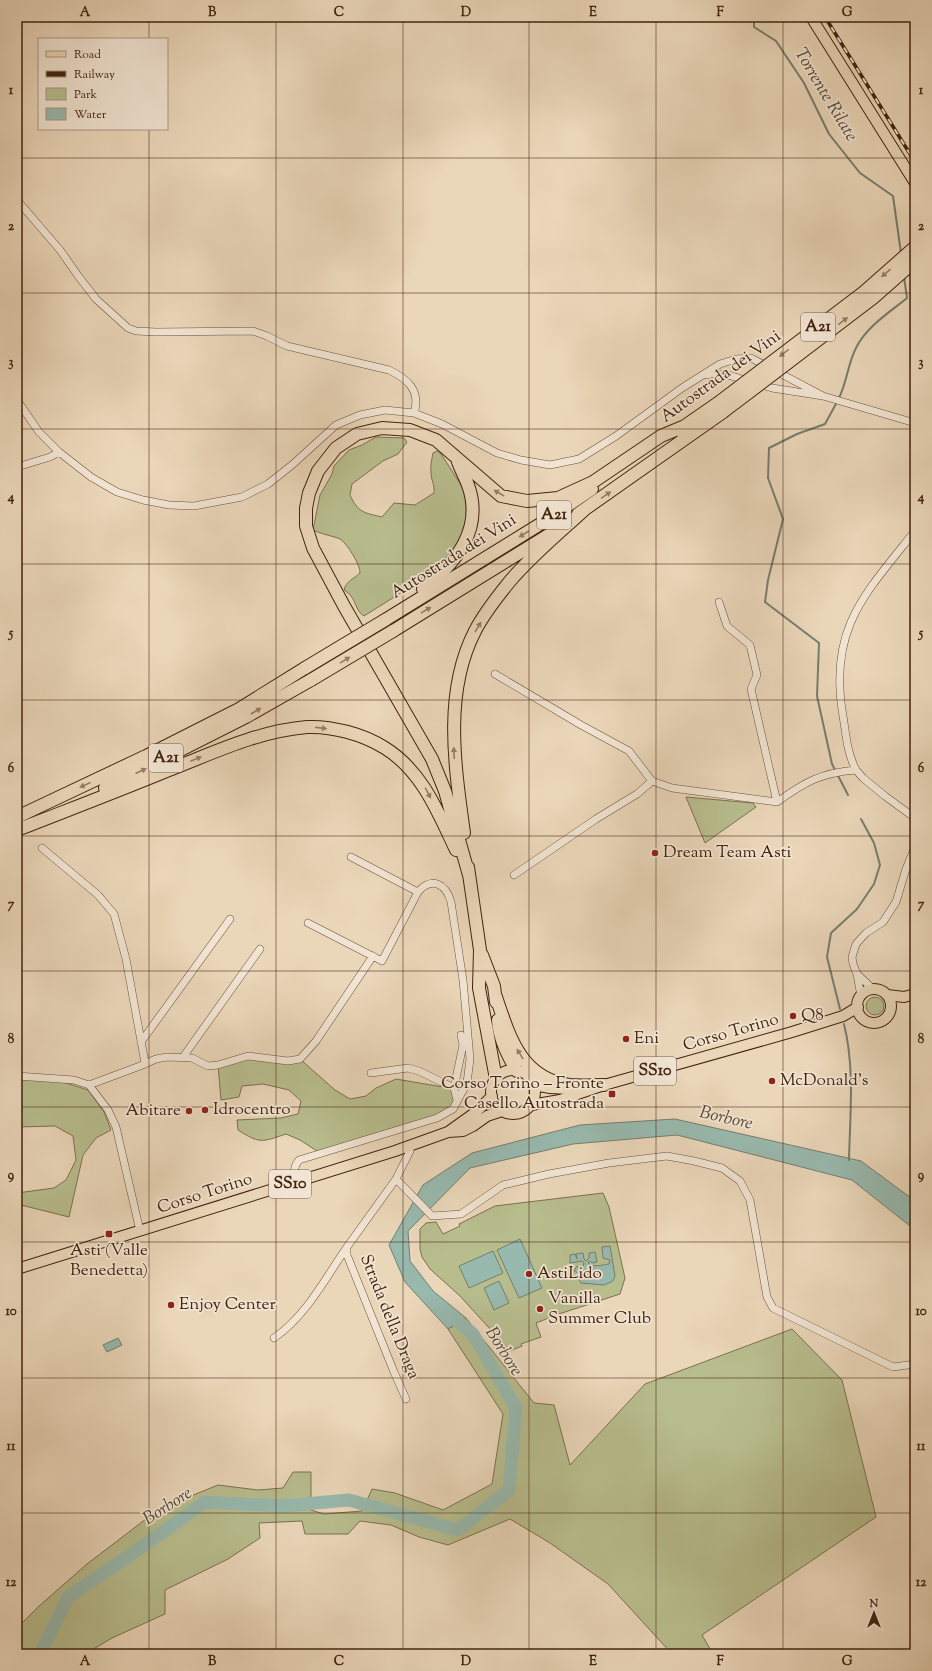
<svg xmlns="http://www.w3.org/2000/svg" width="932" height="1671" viewBox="0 0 932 1671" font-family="'Sorts Mill Goudy',serif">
<rect width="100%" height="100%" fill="#ead6b9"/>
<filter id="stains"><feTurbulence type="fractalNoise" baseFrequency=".005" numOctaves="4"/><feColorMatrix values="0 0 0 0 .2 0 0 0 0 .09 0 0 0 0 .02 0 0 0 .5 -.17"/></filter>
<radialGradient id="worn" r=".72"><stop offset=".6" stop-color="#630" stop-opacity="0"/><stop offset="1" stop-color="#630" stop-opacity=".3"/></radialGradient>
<path fill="#b8bd8e" stroke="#7d704e" d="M 376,437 L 404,438 L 407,442 L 398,454 L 383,461 L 352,484 L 350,495 C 358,513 365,513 382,517 L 394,503 L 415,505 L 434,493 C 435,485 431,480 431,473 C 430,466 432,459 433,453 L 437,451 L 441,454 L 465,491 L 467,521 L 460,540 L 449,557 L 439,567 L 423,579 L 364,616 C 354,610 357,597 344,590 C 346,581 354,579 360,573 C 361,566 347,543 340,539 C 333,536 321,534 313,530 L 320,495 L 332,474 L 334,466 L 349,450 L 362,445 Z
M 686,797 L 753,803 L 756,807 L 705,843 Z
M866 1006a9 9 0 1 1 18 0a9 9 0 1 1-18 0Z
M 248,1056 L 300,1059 L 335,1090 L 350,1099 L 366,1096 L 376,1088 L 396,1079 L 449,1088 L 457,1100 L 453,1109 L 437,1118 L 320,1153 L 300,1140 L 286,1134 C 262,1142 260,1144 238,1130 L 237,1120 L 281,1118 L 298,1114 L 301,1101 L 289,1090 L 263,1084 L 242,1086 L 239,1097 L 221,1100 L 218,1065 Z
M 17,1079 L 63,1082 L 88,1090 L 104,1112 L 111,1130 L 96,1138 L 83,1155 L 69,1217 L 17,1204 L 17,1193 L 54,1188 L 66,1180 L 76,1160 L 73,1136 L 55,1126 L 17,1127 Z
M 603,1193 L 609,1207 L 625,1278 L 620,1294 L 559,1314 L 536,1323 L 541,1337 L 521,1344 L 522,1346 L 510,1351 L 460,1296 L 430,1269 L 422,1257 L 420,1249 L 420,1229 L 426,1223 L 436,1222 L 443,1234 L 460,1226 L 459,1224 L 495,1206 Z
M 466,1318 L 534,1403 L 554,1405 L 570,1465 L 645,1384 L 792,1329 L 842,1380 L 876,1517 L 702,1635 L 713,1654 L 672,1654 L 608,1584 L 550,1543 L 510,1519 L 448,1545 L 419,1537 L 391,1525 L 360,1521 L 348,1534 L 305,1534 L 302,1521 L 259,1523 L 260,1538 L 228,1559 L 165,1590 L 165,1614 L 112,1638 L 85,1654 L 17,1654 L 17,1628 L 38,1607 L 87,1564 L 159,1509 L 218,1485 L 258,1490 L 283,1488 L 293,1472 L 311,1472 L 311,1510 L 324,1514 L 362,1511 L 372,1489 L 395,1493 L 443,1510 L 492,1484 L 503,1414 L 448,1329 Z"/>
<path fill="#98b9ae" stroke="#767d6e" d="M 675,1119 L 861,1161 L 907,1195 L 915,1199 L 915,1230 L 852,1180 L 677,1135 L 573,1144 L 470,1168 L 408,1231 L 410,1261 L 433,1291 L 466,1318 L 448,1329 L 405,1282 L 389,1245 L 423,1185 L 472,1153 L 580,1125 Z
M 520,1239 L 542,1288 L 519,1298 L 497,1250 Z
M 610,1246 L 615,1276 L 613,1281 L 604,1285 L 581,1283 L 579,1279 L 580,1274 L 574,1271 L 577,1266 L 581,1270 L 584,1263 L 582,1261 L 570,1263 L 570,1255 L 575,1254 L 577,1259 L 576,1254 L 583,1253 L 584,1259 L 586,1261 L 589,1258 L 589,1253 L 595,1252 L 597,1262 L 592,1263 L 590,1261 L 588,1263 C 593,1268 602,1265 609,1264 L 610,1260 L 603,1258 L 602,1247 Z
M 493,1251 L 503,1273 L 469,1288 L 459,1266 Z
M 499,1281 L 509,1303 L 494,1310 L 484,1288 Z
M 118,1338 L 122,1345 L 107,1352 L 103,1345 Z"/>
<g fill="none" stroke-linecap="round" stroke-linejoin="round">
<path stroke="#767d6e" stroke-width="2" d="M 754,17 L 754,27 L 776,41 L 804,83 L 829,134 L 860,173 L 893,196 L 901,253
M 839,398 C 847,382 848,363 856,348 C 866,327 890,312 907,298 L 904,277
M 837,402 L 825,424 L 797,434 L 769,448 L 768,478 L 783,519 L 768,580 L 765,602 L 819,643 L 817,696 L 832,764 L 848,795
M 840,1009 L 827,957 L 831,933 L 857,909 L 874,884 L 880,865 L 874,843 L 861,819
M 844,1024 C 855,1068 850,1115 849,1160"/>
<path stroke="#98b9ae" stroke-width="13" d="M 40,1654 L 68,1597 L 123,1560 L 205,1502 L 282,1506 L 349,1500 L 458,1530 L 509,1490 L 516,1408 L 473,1334 L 445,1311"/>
<g stroke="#6c5039" stroke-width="8">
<path id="street" d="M 17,200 L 60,250 L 79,277 L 96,299 L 128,328 L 136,331 L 156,332 L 253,331 L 267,336 L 287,346 L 389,370 C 408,379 421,391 414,413
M 706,375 C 721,371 734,377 748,381
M 758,384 L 772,388 L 823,396 L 915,423
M 17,400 L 39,432 L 59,452 L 91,477 L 117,492 L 143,500 L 169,505 L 194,506 L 242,497 L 268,484 L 292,465 L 336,425 L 360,415 L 385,410 L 414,413 L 442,424 L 497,453 L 521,460 L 550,465 L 579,459 L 616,436 L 682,388 L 720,364 L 736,359 L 751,358 L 823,396
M 17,467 L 50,457 L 59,452
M 719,602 L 727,626 L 750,645 L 757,675 L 751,689 L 777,802
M 495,674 L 581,725 L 629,751 L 652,781 L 672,788 L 777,802 C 805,782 820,773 856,770 L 863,778 L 885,796 L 915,818
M 856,770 C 847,753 846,734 843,716 C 828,629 864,595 915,531
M 42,848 L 98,895 L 114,914 L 126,959 L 145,1063
M 351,857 L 418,892
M 514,875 L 596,819 L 637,794 L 652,781
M 857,974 L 853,964 L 852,957 L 856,944 L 866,933 L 883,922 L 896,902 L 906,869 L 915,847
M 863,994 L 860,991 L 857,974 L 874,990
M 141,1042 L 230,919
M 183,1057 L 260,949
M 371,1073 L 408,1068 L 419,1071 L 454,1088 L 457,1100
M 17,1076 L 74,1080 L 89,1085 L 108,1110 L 116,1127 L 140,1231
M 89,1085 L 140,1066 L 156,1059 L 167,1057 L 192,1058 L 208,1066 L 218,1065 L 248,1056 L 288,1061 L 300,1059 L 316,1041 L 373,956
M 454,1088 L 463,1045 L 461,1035
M 396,1179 L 432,1216 L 461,1214 L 503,1185 L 549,1174 L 609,1163 L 667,1156 L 694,1161 L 722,1168 L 740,1181 L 750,1200 L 767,1297 L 773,1308 L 893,1367 L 915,1364
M 296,1182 C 294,1173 293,1167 299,1160 L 437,1118 L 453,1109 L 467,1083 L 470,1059 L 463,980 L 451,902 C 446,884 432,876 418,892 L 382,961 L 308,923
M 274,1338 C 306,1316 325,1279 347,1247
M 406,1399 L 394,1372 L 347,1255 L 347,1247 L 396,1179 L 410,1151 L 409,1146"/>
</g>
<g stroke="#42230e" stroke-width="12">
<path id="primary" d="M 811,17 L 915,183
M857 1006a17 17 0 1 1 34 0a17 17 0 1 1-34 0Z
M 887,995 L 904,997 L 915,994
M491 1092a22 22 0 1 1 44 0a22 22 0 1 1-44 0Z
M 534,1085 L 550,1088 L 572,1089
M 531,1105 L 560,1100 L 604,1085 L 792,1032 L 843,1016 L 858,1007
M 448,1132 L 476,1112 L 492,1096
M 17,1269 L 395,1151 L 448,1132 L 463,1131 L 473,1126 L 487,1116 L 502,1111"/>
</g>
<g stroke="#42230e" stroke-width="14">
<path id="highway" d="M 679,430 L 718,403
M 578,514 L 723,412
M 423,589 C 456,563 484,529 468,485 C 465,477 461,470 458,462
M 385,620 L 542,523 L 592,489
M 393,631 L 550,534
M 105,788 L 246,717 L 311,680
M 17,817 L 146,756 L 239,709 L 305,668
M 17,830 C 68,810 118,791 169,770 C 213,753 258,731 307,727 C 332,726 363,734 385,748 C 422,771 438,812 456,850
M 464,833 C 455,767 443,693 475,631 C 484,613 498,596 510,581 C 532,555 559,533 584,510
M 468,867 L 480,950 L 479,988 L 496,1079
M 469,875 L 445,791 L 432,759 L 344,606 L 313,548 L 306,526 L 306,508 L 309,493 L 318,471 L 336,448 L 357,434 L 382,428 L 410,430 L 436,440 L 501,496 L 527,501 L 558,498 L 593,482 L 661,436 L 685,426
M 482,955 L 494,986 L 496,1002
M 495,994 C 509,1035 520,1079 570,1085 C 581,1086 593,1085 604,1085
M 498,1020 C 499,1039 507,1055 517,1071"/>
</g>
<use href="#street" stroke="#f1e4d2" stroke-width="7"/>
<use href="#primary" stroke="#ead6b9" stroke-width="10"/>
<use href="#highway" stroke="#ead6b9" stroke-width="12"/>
<g stroke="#42230e" stroke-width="3.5">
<path id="rail" d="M 825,17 L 915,162"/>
</g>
<use href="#rail" stroke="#f1e4d2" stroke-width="2" stroke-dasharray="6" stroke-linecap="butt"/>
<g stroke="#42230e" stroke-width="14" stroke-linecap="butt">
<path id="highway-bridge" d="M 718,403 L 864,292 L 915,247
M 723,412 L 873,298 L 915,261
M 305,668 L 385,620
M 311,680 L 393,631"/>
</g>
<use href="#highway-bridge" stroke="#ead6b9" stroke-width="12"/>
</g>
<defs><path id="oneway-solid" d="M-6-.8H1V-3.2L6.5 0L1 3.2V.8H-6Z"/></defs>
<g fill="#967c64">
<use href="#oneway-solid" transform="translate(886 273) rotate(139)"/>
<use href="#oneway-solid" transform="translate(843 321) rotate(-37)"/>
<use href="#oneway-solid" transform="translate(784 353) rotate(143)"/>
<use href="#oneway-solid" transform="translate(499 493) rotate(-149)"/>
<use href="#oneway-solid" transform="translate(606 495) rotate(-35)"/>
<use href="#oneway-solid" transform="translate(524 534) rotate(148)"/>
<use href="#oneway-solid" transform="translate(426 610) rotate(-31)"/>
<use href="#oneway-solid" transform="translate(478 627) rotate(-59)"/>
<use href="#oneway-solid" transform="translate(345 660) rotate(-31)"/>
<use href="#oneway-solid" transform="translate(256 711) rotate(-30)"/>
<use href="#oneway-solid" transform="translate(321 728) rotate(7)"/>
<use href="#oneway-solid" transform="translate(454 753) rotate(-93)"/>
<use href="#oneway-solid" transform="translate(196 759) rotate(-22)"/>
<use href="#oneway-solid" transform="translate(141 771) rotate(-25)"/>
<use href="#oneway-solid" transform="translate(85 785) rotate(155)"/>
<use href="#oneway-solid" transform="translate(428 793) rotate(62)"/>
<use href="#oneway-solid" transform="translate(520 1054) rotate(-121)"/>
</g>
<path fill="none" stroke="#42230e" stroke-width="1" stroke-opacity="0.55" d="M 149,17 L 149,39M 276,17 L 276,1654M 403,17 L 403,1654M 529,17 L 529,1654M 656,17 L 656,1654M 783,17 L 783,1654M 149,129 L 149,1654M 17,158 L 915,158M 17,293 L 915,293M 17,429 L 915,429M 17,564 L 915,564M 17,700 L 915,700M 17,836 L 915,836M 17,971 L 915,971M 17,1107 L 915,1107M 17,1242 L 915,1242M 17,1378 L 915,1378M 17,1513 L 915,1513"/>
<g fill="#8f2418" stroke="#f1e4d2" stroke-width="1.5">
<circle cx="655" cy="853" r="4"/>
<circle cx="793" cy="1016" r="4"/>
<circle cx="626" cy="1039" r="4"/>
<circle cx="772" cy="1081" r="4"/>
<rect x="608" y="1090" width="8" height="8" rx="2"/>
<circle cx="205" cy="1110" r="4"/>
<circle cx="189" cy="1111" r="4"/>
<rect x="105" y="1230" width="8" height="8" rx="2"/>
<circle cx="529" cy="1274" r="4"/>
<circle cx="171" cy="1305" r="4"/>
<circle cx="540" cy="1309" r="4"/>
</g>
<g text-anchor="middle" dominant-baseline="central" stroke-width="3.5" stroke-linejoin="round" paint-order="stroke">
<g fill="#f1e4d2" stroke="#765d49" stroke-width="1">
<rect x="801" y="313" width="34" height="28" rx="3"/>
<rect x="537" y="501" width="34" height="28" rx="3"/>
<rect x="149" y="744" width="34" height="28" rx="3"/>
<rect x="634" y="1057" width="42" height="28" rx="3"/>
<rect x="269" y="1170" width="42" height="28" rx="3"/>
</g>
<g font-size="16" font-weight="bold" fill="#42230e">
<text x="818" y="327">A21</text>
<text x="554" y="515">A21</text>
<text x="166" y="758">A21</text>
<text x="655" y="1071">SS10</text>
<text x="290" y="1184">SS10</text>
</g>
<g font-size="17" fill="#42230e" stroke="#f1e4d2">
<text transform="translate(721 377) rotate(-36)">Autostrada dei Vini</text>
<text transform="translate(454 557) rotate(-32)">Autostrada dei Vini</text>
<text transform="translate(731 1033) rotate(-16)">Corso Torino</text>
<text transform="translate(205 1194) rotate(-18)">Corso Torino</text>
<text transform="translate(389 1317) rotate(68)">Strada della Draga</text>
</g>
<g font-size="17" fill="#42230e" stroke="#f1e4d2" text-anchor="start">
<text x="663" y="853">Dream Team Asti</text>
<text x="801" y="1016">Q8</text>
<text x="634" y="1039">Eni</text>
<text x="780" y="1081">McDonald's</text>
<text x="604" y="1084" text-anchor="end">Corso Torino – Fronte<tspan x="604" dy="20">Casello Autostrada</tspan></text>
<text x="213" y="1110">Idrocentro</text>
<text x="181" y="1111" text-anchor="end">Abitare</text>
<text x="109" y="1251" text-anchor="middle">Asti (Valle<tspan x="109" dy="20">Benedetta)</tspan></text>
<text x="537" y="1274">AstiLido</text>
<text x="548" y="1299">Vanilla<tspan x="548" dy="20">Summer Club</tspan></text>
<text x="179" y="1305">Enjoy Center</text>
</g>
<g font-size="18" font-style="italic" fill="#584836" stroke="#f1e4d2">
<text transform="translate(825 95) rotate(59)">Torrente Rilate</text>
<text transform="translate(726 1119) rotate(13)">Borbore</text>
<text transform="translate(503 1352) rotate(58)">Borbore</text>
<text transform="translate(168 1507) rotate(-33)">Borbore</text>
</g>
</g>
<rect width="932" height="1671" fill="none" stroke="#ead6b9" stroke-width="44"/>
<rect x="38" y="38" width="130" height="92" fill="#f1e4d2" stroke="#ab9784"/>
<rect x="46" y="51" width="20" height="6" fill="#ead6b9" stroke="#ab9784"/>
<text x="74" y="58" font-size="12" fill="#42230e">Road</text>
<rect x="46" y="71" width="20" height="6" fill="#42230e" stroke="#ab9784"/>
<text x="74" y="78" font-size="12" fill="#42230e">Railway</text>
<rect x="46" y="88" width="20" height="12" fill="#b8bd8e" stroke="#ab9784"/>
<text x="74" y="98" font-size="12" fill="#42230e">Park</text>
<rect x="46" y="108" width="20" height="12" fill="#98b9ae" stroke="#ab9784"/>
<text x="74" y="118" font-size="12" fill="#42230e">Water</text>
<g transform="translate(874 1613)" stroke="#f1e4d2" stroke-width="3" paint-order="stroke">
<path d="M0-3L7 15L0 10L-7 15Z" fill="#42230e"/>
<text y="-6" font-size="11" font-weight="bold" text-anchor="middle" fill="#42230e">N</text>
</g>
<rect x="22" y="22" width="888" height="1627" fill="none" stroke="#42230e" stroke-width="1.5"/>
<g font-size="13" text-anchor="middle" font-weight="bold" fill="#42230e">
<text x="85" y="16">A</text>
<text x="212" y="16">B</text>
<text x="339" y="16">C</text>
<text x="466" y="16">D</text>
<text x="593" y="16">E</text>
<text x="720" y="16">F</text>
<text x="847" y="16">G</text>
<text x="11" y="94">1</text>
<text x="921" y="94">1</text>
<text x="11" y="230">2</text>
<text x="921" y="230">2</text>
<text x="11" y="366">3</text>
<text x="921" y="366">3</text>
<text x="11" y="501">4</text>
<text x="921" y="501">4</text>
<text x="11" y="637">5</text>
<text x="921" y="637">5</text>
<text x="11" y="772">6</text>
<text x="921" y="772">6</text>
<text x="11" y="908">7</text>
<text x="921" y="908">7</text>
<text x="11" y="1043">8</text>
<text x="921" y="1043">8</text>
<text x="11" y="1179">9</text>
<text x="921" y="1179">9</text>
<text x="11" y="1315">10</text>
<text x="921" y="1315">10</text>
<text x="11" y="1450">11</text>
<text x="921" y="1450">11</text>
<text x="11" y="1586">12</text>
<text x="921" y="1586">12</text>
<text x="85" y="1665">A</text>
<text x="212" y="1665">B</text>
<text x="339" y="1665">C</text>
<text x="466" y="1665">D</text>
<text x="593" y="1665">E</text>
<text x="720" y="1665">F</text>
<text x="847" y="1665">G</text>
</g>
<rect width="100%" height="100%" filter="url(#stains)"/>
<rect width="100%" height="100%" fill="url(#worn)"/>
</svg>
